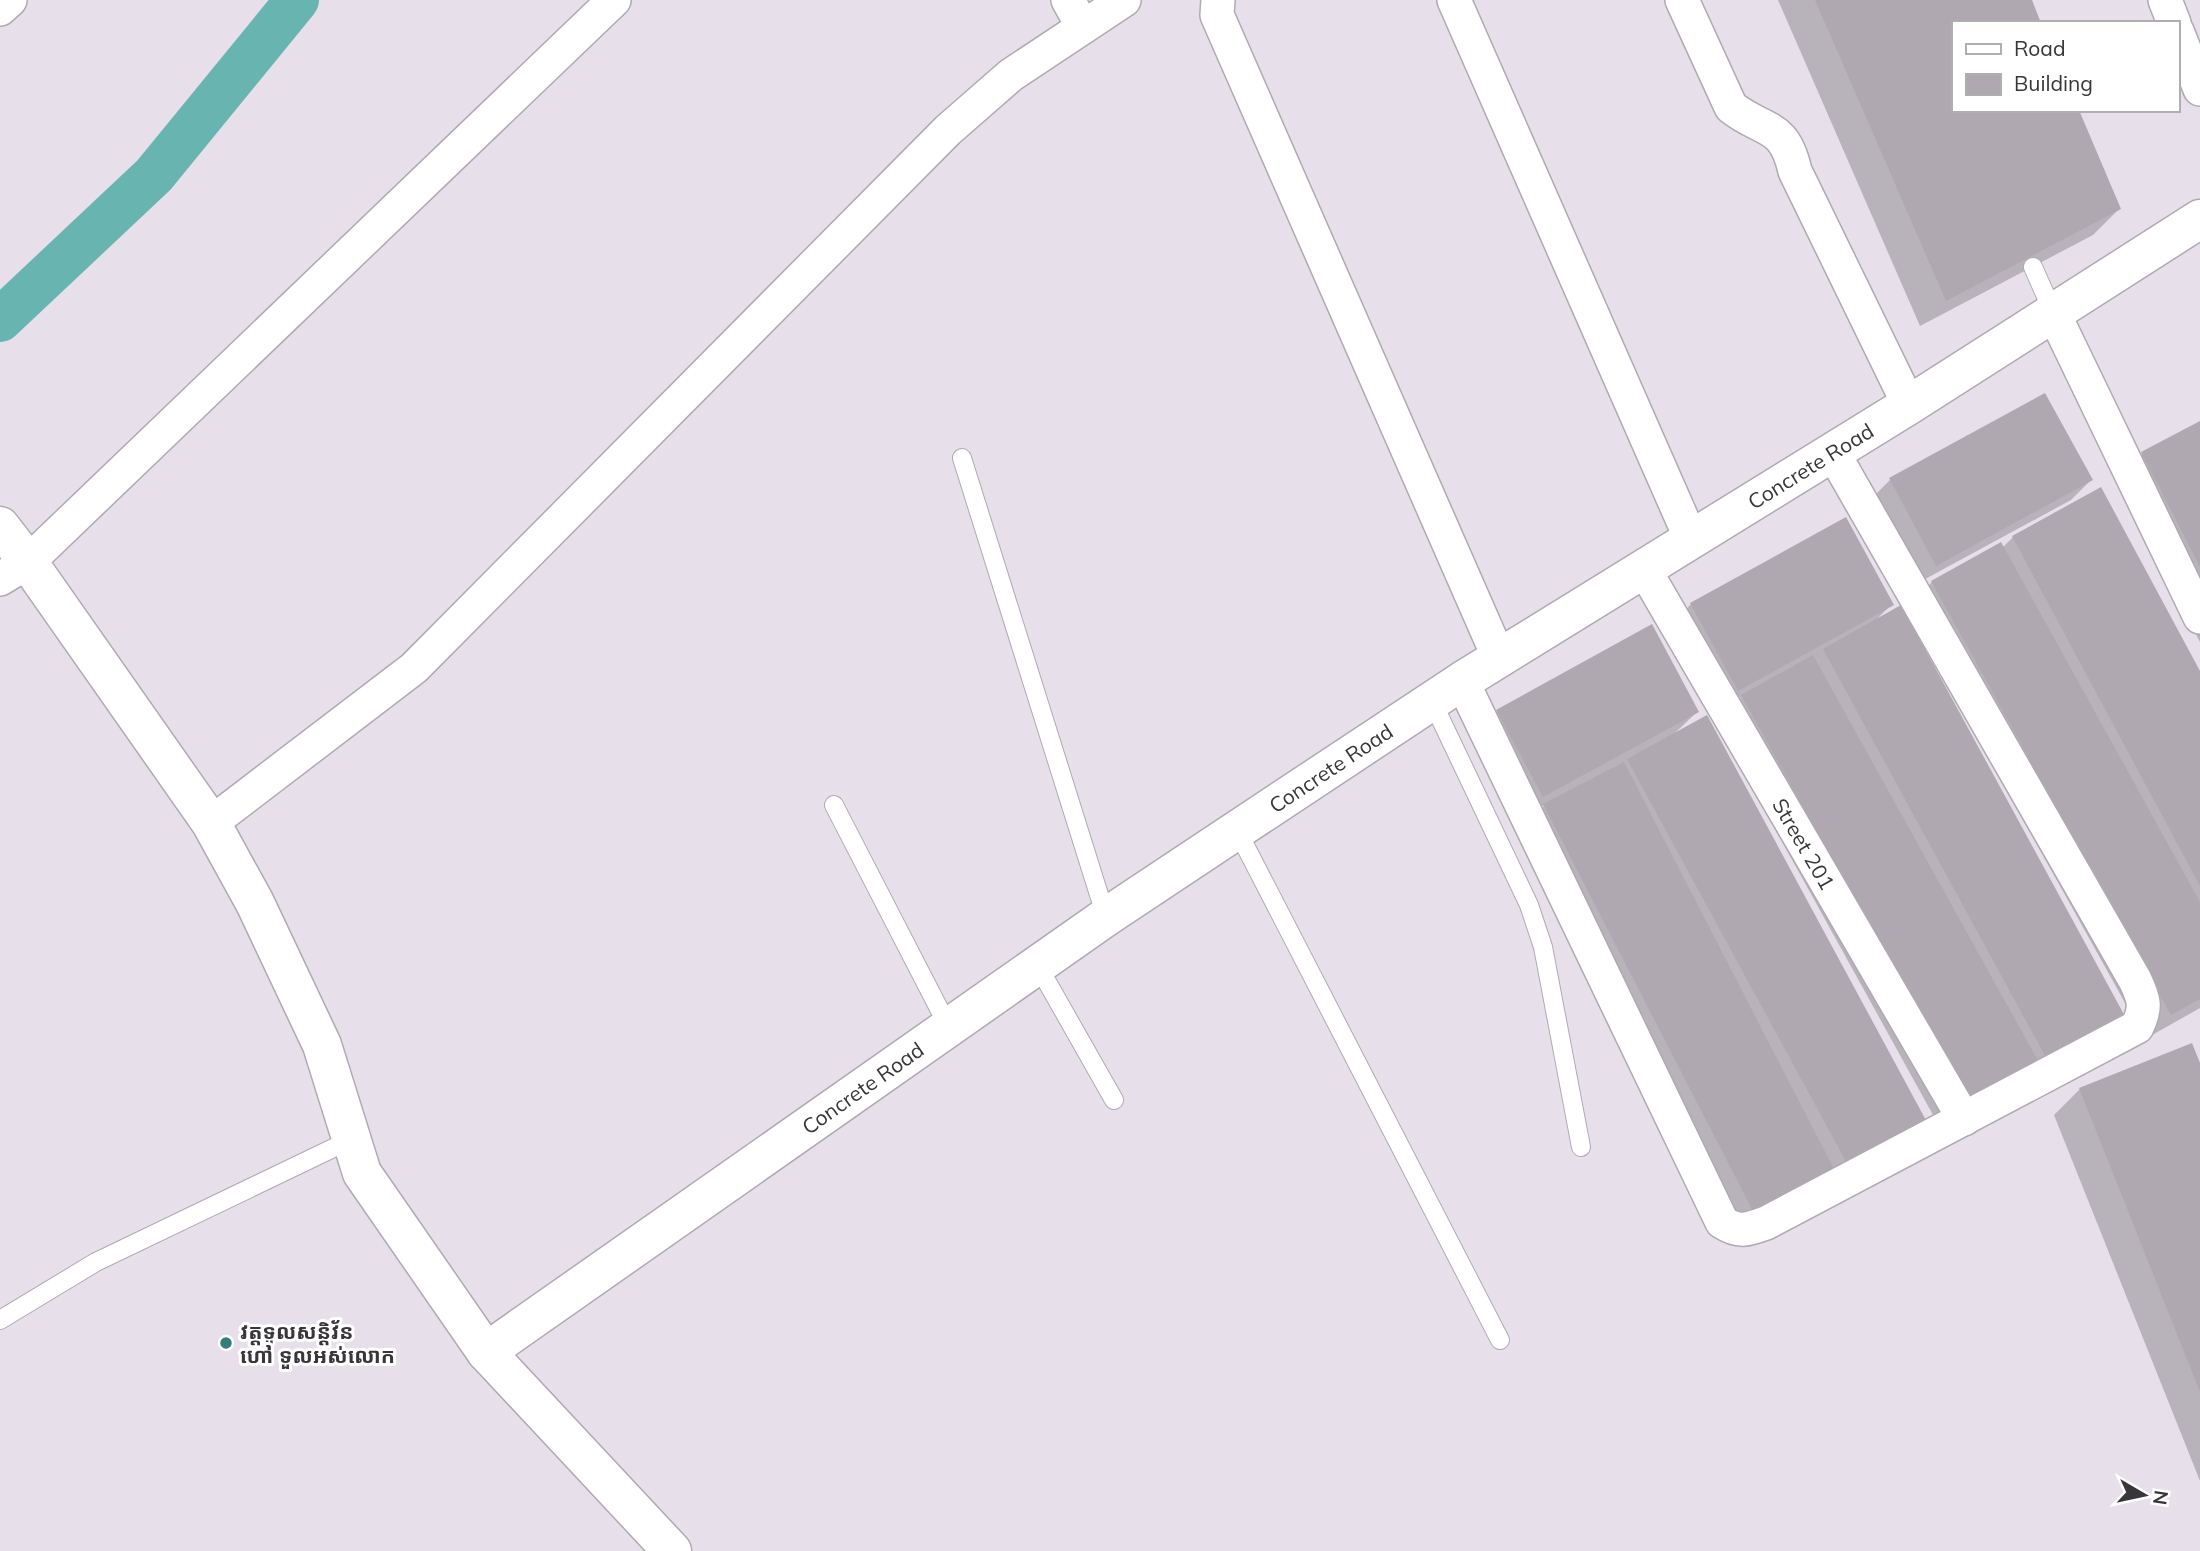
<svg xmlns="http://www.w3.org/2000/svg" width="2200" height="1551" viewBox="0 0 2200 1551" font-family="Mulish,'Noto Sans Khmer',sans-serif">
<rect width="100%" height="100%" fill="#e7dfe9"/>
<path fill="#0003" d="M 1778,0 L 2030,0 L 1953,23 L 1953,110 L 2119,209 L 2093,235 L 1920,326 Z
M 2200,423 L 2200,642 L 2116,479 L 2142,454 Z
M 1890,480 L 2091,480 L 2071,500 L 1916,584 L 1871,499 Z
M 2101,489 L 2200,674 L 2200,1008 L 2145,1039 L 1906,608 L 1932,582 L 2002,548 L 2013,537 Z
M 1691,604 L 1891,605 L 1877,619 L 2125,1019 L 1943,1133 L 1716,722 L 1742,697 L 1717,709 L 1672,624 Z
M 1497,711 L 1697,712 L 1676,732 L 1926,1123 L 1728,1237 L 1518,831 L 1545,805 L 1523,816 L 1477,731 Z
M 2200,1068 L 2200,1481 L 2054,1115 L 2080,1089 Z"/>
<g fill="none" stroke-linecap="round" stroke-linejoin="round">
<path stroke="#68b4b1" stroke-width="44" d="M 0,320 L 154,175 L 297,0"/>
</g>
<path fill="#afa8b1" d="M 1815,0 L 2032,0 L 2041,23 L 1953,23 L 1953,110 L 2079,110 L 2121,209 L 1946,301 Z
M 2045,393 L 2093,480 L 1936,566 L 1889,478 Z
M 2200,421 L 2200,567 L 2141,452 Z
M 2101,487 L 2200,671 L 2200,886 L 2012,536 Z
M 1846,517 L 1894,605 L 1738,691 L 1690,603 Z
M 2001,542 L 2200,902 L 2200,999 L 2171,1015 L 1931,581 Z
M 1901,605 L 2127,1020 L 2049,1063 L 1823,649 Z
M 1652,624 L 1699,712 L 1543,797 L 1496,710 Z
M 1813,655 L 2042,1068 L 1970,1108 L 1741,695 Z
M 1707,715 L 1928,1124 L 1849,1167 L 1627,759 Z
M 1624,762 L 1835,1171 L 1754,1213 L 1543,804 Z
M 2192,1043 L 2200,1063 L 2200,1392 L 2079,1088 Z"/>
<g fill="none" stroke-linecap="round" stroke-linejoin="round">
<g stroke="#b0a9b3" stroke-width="20">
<path id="lane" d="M 2033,267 L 2053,312
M 962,458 L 1106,917
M 1432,701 L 1529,905 L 1543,947 L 1581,1147
M 834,805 L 949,1028
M 1237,830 L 1500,1340
M 1038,966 L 1114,1100
M 0,1320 L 96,1262 L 350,1140"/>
</g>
<g stroke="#b0a9b3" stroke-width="36">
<g id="street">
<path d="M 1068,0 L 1083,27"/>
<path d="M 1218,0 L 1217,15 L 1499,658"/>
<path d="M 1454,0 L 1691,539"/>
<path d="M 1682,0 L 1731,107 C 1764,133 1784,122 1795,171 L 1909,405"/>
<path d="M 2165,0 L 2174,23"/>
<path d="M 0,9 L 10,0"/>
<path d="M 2177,31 L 2200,89"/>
<path d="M 2053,312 L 2200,617"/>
<path id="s1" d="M 1644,569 L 1964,1119"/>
<path d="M 0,579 L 28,562 L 614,0"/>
<path d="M 1462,681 L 1722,1222 C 1739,1233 1747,1230 1766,1223 L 2137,1027 C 2147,1007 2144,999 2135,980 L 1832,451"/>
<path d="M 211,823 L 414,668 L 948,130 L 1011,75 L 1124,0"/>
</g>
</g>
<g stroke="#b0a9b3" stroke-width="41">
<g id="secondary">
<path d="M 0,526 L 28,562 L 211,823 L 255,903 L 322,1045 L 362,1173 L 486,1352 L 672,1551"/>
<path id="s2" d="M 486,1352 L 1106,917 L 1237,830 L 1462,681 L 1909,405 L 2200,219"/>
</g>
</g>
<use href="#lane" stroke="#fff" stroke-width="18"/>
<use href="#street" stroke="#fff" stroke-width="33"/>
<use href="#secondary" stroke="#fff" stroke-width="38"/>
</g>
<circle fill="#347d7a" stroke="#fff" stroke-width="2.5" cx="226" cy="1343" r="7"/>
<g text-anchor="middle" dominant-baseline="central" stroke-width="6" stroke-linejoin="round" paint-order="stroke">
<g font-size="21" fill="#39363a" stroke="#fff">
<text stroke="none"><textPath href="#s2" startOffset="1594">Concrete Road</textPath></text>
<text stroke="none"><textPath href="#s2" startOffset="1027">Concrete Road</textPath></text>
<text stroke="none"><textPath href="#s1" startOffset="318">Street 201</textPath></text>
<text stroke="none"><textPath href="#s2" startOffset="460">Concrete Road</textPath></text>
</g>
<g font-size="21" font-weight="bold" fill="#39363a" stroke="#fff" text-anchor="start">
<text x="240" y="1331">វត្តទូលសន្តិវ័ន<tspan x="240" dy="24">ហៅ ទួលអស់លោក</tspan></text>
</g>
</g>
<rect x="1952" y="21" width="228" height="91" fill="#ffffff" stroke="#b0afb0" stroke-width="2"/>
<rect x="1966" y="44" width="35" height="10" fill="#ffffff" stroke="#b0afb0" stroke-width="2"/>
<text x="2014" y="56" font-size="21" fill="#39363a">Road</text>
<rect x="1966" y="74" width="35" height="21" fill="#afa8b1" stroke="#b0afb0" stroke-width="2"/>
<text x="2014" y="91" font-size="21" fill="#39363a">Building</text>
<g transform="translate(2144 1495) rotate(99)" stroke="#ffffff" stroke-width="5" paint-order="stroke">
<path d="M0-5L12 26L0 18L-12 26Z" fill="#39363a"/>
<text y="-10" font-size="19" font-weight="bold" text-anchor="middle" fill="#39363a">N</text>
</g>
</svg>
